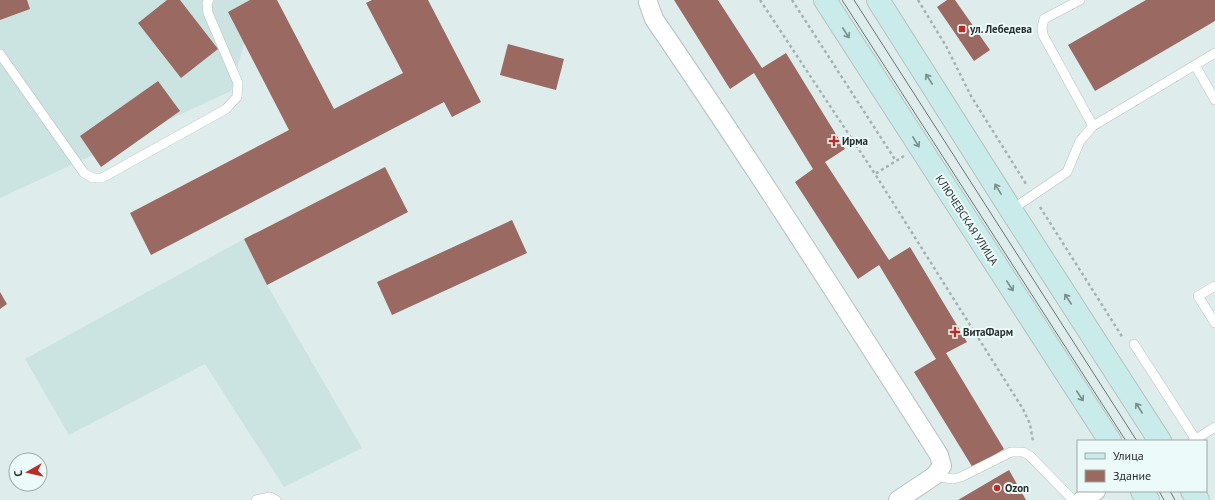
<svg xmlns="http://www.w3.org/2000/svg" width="1215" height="500" viewBox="0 0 1215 500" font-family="'PT Sans',sans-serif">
<rect width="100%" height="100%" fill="#deedec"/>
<path fill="#cbe3e1" d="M 0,0 L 256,0 L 231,91 L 0,198 Z
M 244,239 L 267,285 L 362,448 L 284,487 L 205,364 L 69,435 L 25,359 Z"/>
<path fill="#996962" d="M 0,0 L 27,0 L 30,9 L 0,20 Z
M 167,0 L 180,0 L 218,49 L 181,78 L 138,23 Z
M 250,0 L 277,0 L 334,109 L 403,73 L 366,3 L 372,0 L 428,0 L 481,102 L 452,117 L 444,102 L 151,255 L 130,213 L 289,130 L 228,12 Z
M 674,0 L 718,0 L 762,68 L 786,53 L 845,149 L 825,162 L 889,260 L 910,247 L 967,342 L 946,353 L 1004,449 L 973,468 L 914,372 L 936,359 L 879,265 L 858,279 L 795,182 L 813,169 L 754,73 L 730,89 Z
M 947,0 L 955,0 L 990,50 L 974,61 L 937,7 Z
M 1146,0 L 1215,0 L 1215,21 L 1095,91 L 1068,45 Z
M 508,44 L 564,59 L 556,90 L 500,75 Z
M 158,81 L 180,111 L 101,167 L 80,136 Z
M 385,167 L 408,212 L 267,285 L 244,239 Z
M 512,220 L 527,253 L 392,315 L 377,282 Z
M 0,292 L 7,304 L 0,309 Z
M 1009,470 L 1026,500 L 958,500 Z"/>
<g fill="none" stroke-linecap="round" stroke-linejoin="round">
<g stroke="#b4c2c1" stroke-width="10">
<path id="lane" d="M 1080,0 L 1044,19 L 1042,28 L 1043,35 L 1093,126
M 0,54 L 84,173 L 93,178 L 102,178 L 226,109 L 237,97 L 238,83 L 208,13 L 207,3 L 209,0
M 1195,65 L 1215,100
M 1011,210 L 1067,172 L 1080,141 L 1093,126 L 1215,53
M 1215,286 L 1198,296 L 1215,323
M 1134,344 L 1196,440
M 1193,441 L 1215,427
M 934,476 L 953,479 L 961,477 L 1011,452 L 1023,452 L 1030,456 L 1073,500
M 256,500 L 270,497 L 276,500"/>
</g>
<g stroke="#b4c2c1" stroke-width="20">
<path id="street" d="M 648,0 L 648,2 L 654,19 C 752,162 845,308 939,455 L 942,466 L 934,476 L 898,500
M 1082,500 L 1096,491"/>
</g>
<g stroke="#b4c2c1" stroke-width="24">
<path id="secondary" d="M 825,0 L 1110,441
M 878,0 L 1011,210 L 1160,441
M 1142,491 L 1148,500
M 1192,491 L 1198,500"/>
</g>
<path stroke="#a6b2b1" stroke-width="2.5" stroke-dasharray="3 3" stroke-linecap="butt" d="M 760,0 L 875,174
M 792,0 L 896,161
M 918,0 L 946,46 L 971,96 L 1026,184
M 904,156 L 875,174 L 1023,409 L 1030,424 L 1033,442
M 1040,207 L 1123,338"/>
<use href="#lane" stroke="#fff" stroke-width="9"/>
<use href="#street" stroke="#fff" stroke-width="18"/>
<use href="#secondary" stroke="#c9ecea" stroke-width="22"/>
<path stroke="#6b7474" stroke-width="1" d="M 842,0 L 1126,441
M 854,0 L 1137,441
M 1159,491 L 1164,500
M 1170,491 L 1175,500"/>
</g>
<defs><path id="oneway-shaft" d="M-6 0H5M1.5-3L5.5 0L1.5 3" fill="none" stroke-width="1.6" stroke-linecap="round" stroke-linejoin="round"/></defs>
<g stroke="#7a8e8c">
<use href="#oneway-shaft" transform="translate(846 33) rotate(57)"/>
<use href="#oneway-shaft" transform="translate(929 79) rotate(-123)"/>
<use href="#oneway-shaft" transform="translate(916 142) rotate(58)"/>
<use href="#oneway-shaft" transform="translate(998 189) rotate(-122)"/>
<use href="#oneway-shaft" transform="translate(1010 286) rotate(57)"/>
<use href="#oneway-shaft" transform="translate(1068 299) rotate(-123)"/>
<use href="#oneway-shaft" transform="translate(1080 396) rotate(57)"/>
<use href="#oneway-shaft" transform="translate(1139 408) rotate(-123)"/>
</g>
<g fill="#ba2c24" stroke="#ecfaf9" stroke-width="1.5">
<rect x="958" y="25" width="8" height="8" rx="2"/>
<path d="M832 135h4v4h4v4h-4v4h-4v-4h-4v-4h4z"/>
<path d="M953 326h4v4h4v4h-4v4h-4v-4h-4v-4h4z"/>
<circle cx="997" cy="488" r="4"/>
</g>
<g text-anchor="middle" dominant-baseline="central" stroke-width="4" stroke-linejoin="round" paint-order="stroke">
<g font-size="11" font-weight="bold" fill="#2a2f2f" stroke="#ecfaf9" text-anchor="start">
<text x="970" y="29">ул. Лебедева</text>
<text x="842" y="141">Ирма</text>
<text x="963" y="332">ВитаФарм</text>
<text x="1005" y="488">Ozon</text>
</g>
<g font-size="11" fill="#2a2f2f" stroke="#ecfaf9">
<text transform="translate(967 220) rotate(57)">КЛЮЧЕВСКАЯ УЛИЦА</text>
</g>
</g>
<rect x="1077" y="440" width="130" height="52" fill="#ecfaf9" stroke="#9ea9a8"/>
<rect x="1085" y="453" width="20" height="6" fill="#c9ecea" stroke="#9ea9a8"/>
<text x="1113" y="460" font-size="12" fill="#2a2f2f">Улица</text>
<rect x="1085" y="470" width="20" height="12" fill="#996962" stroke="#9ea9a8"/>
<text x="1113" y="480" font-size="12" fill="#2a2f2f">Здание</text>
<g transform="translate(28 472) rotate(262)"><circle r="19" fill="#ecfaf9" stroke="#9ea9a8"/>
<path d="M0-3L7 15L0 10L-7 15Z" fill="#ba2c24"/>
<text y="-6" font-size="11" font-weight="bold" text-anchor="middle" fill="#2a2f2f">С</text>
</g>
</svg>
